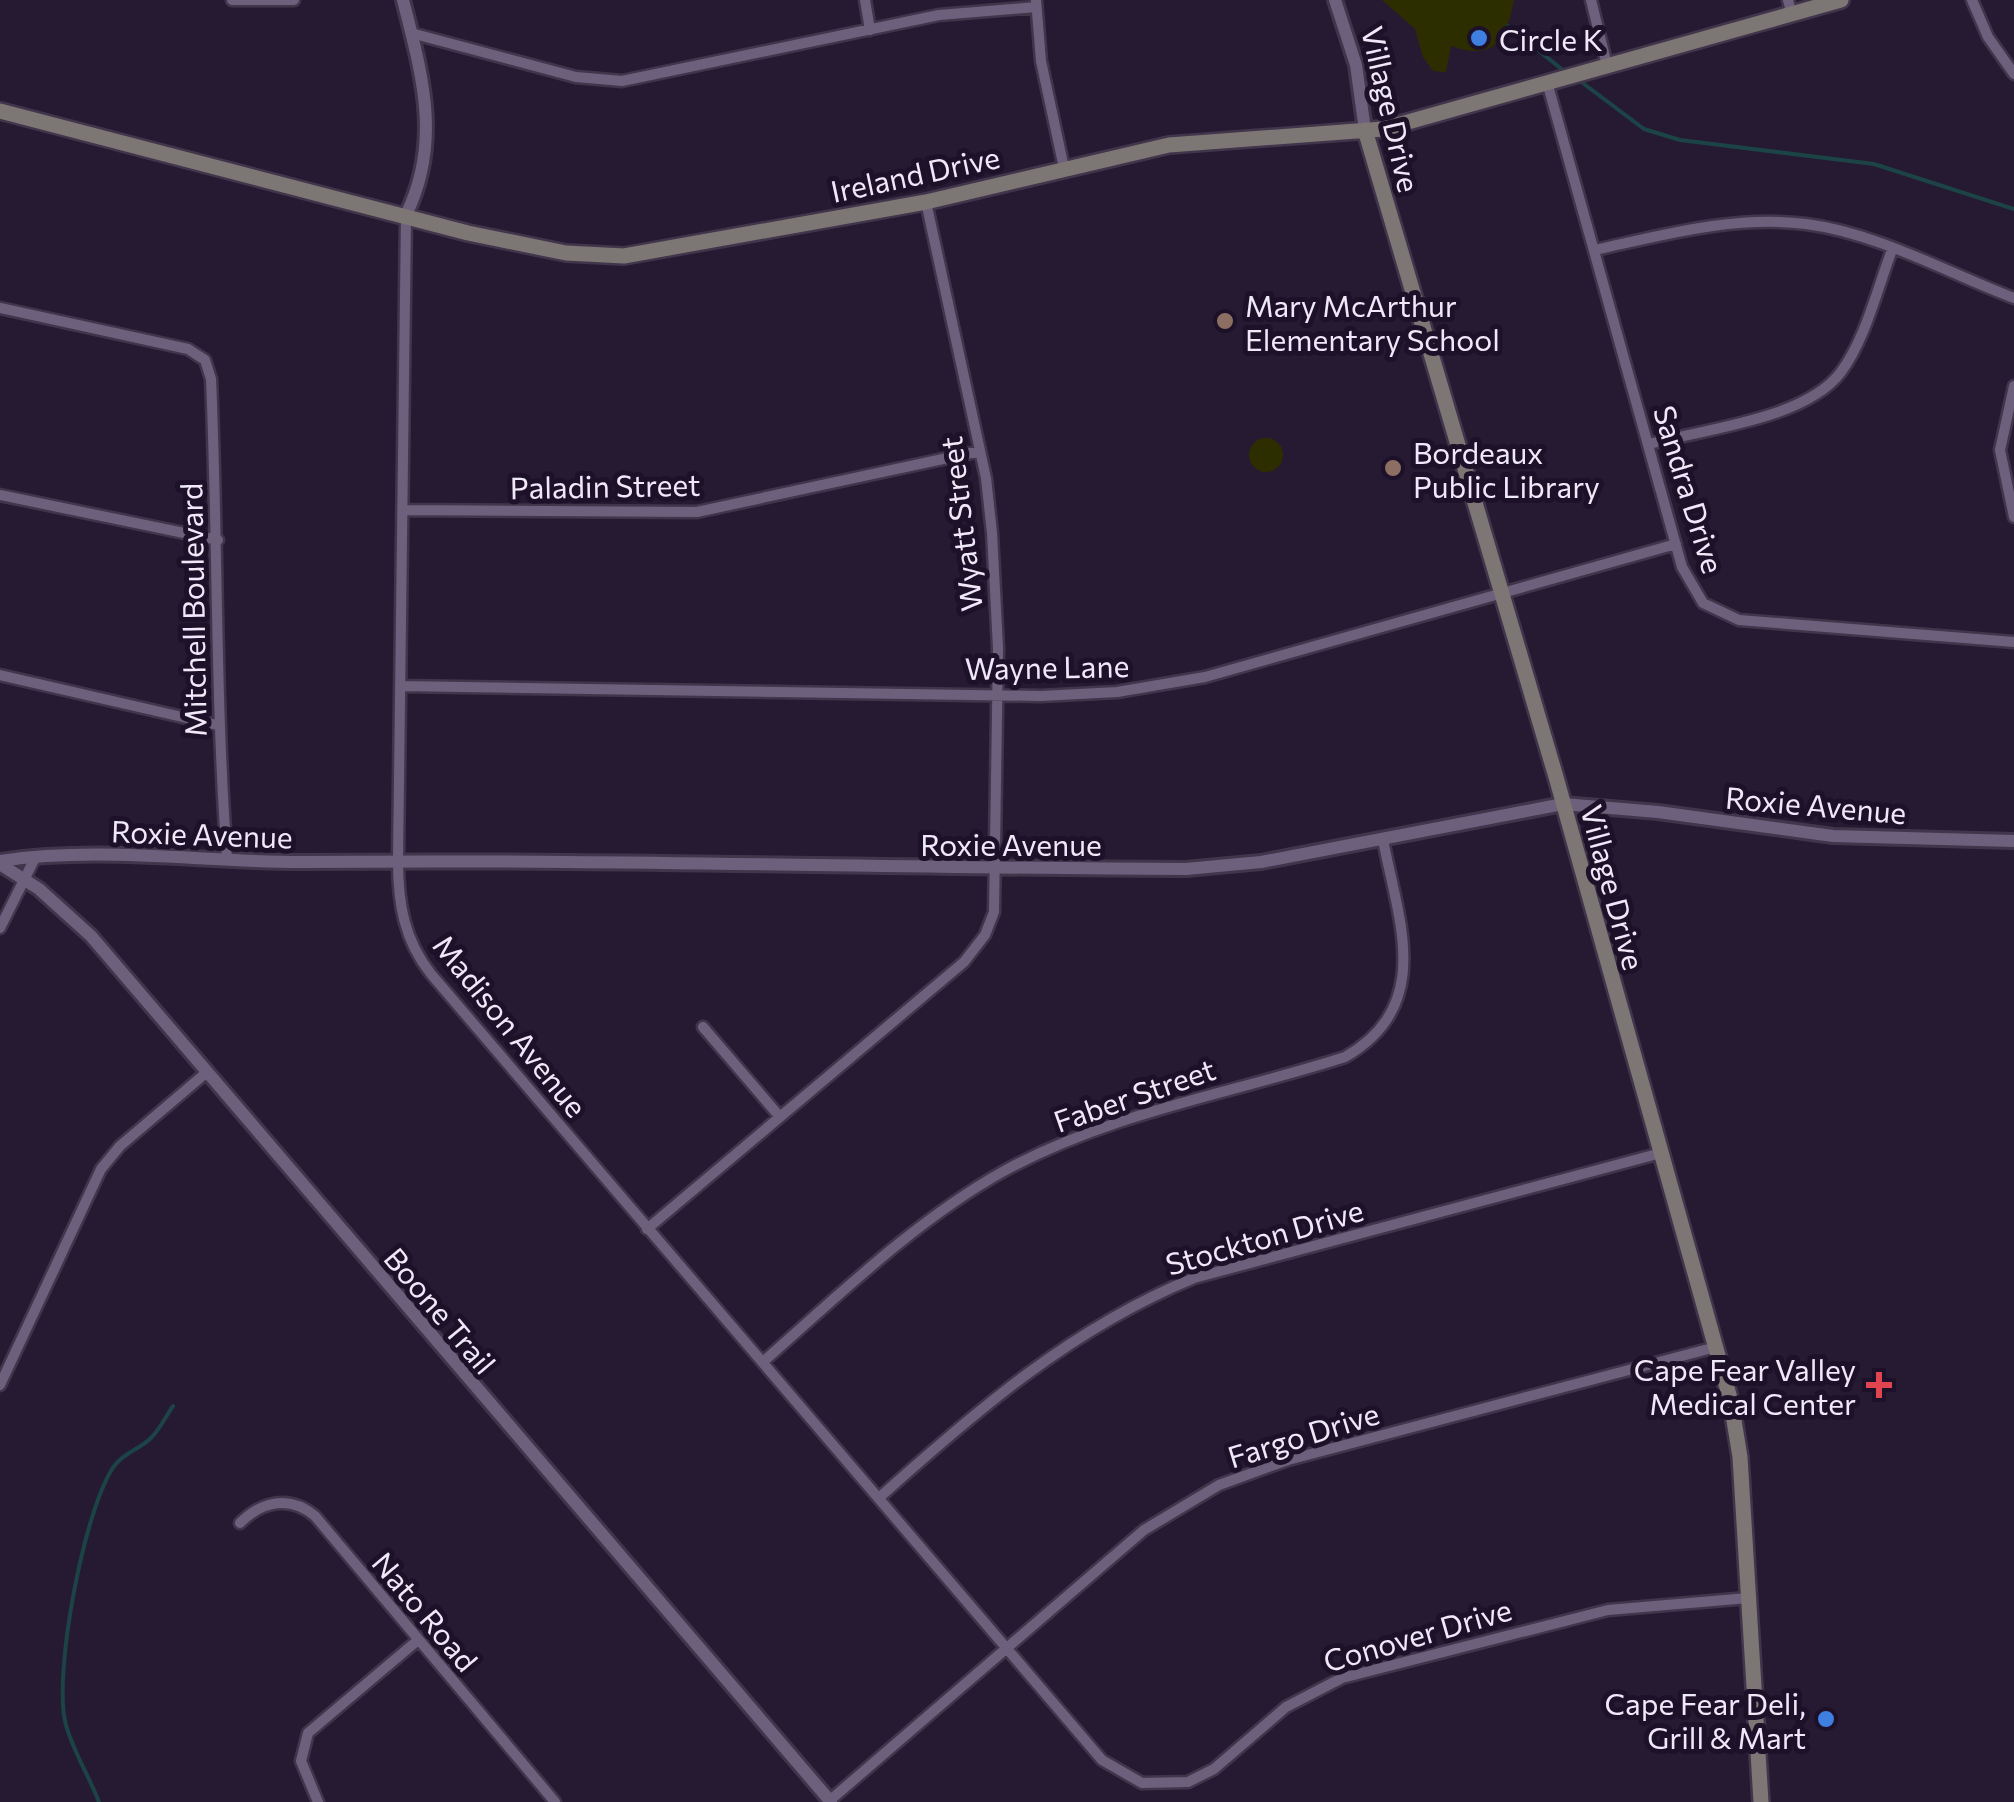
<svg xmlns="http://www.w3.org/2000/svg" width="2014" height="1802" viewBox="0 0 2014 1802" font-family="Commissioner,sans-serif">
<rect width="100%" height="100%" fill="#261a33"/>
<path fill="#2d2e00" d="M 1382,0 L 1514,0 C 1506,41 1494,61 1451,46 L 1446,72 L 1433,71 L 1423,57 L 1415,29 Z
M1249 455a17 17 0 1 1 34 0a17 17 0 1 1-34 0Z"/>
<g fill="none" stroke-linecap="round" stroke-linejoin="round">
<path stroke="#1c4345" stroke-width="4" d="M 1508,26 L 1564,71
M 1576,78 L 1644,129 L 1680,140 L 1874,164 L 2014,209
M 99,1802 C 89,1776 73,1751 66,1725 C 52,1677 85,1504 115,1465 C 125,1452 140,1449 151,1438 C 160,1429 166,1416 173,1406"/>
<g stroke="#40364b" stroke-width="15">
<path id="minor" d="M 232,0 L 294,0
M 865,0 L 870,30
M 1036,0 L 1041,61 L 1064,168
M 1591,0 L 1607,65
M 1788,0 L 1792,15
M 1972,0 L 1988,37 L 2014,74
M 411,33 L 576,77 L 622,81 L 939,15 L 1036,7
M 1547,82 L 1682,567 L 1703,603 L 1739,620 L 2014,642
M 406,215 L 398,861 C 398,903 404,940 431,974 L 1102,1760 L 1142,1783 L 1188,1782 L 1214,1769 L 1286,1707 L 1342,1678 L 1608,1610 L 1748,1598
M 1595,250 C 1663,235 1735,215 1806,224 C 1877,233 1948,273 2014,298
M 0,308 L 188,349 L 205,360 L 211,379 C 218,539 215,699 227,859
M 2014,386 L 2000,450 L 2014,517
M 1649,444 C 1705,429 1806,419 1841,372 C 1866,338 1877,289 1892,250
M 0,495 L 218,540
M 403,510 L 697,512 L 980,451
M 0,675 L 217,725
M 400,686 L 1041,696 L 1117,692 L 1205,677 L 1676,544
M 0,928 L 36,856
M 703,1027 L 780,1117
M 647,1229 L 964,962 L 985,935 L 994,912 L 998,648 L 992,533 L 986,478 L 926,202
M 764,1361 C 839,1295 916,1220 1004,1171 C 1112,1112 1230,1094 1345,1057 C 1434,1006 1399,922 1383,840
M 0,1385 L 101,1169 L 120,1146 L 207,1072
M 880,1497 C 977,1410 1072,1328 1194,1278 L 1661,1153
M 240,1523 C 262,1501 290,1495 315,1516 L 555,1802
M 318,1802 L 301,1761 L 308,1733 L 418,1640
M 828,1802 L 1144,1530 L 1219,1485 L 1288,1460 L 1716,1347"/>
</g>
<g stroke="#40364b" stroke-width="18">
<path id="tertiary" d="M 403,0 C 422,75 442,141 406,215
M 1335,0 L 1356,65 L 1365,130
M 0,861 C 100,846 201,862 302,862 C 596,859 891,868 1186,869 L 1261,862 L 1563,804 L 1658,812 L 1833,836 L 2014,841
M 0,864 L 39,889 L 91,936 L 831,1802"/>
</g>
<g stroke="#40364b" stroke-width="20">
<path id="secondary" d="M 0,111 L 468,233 L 566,253 L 624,256 L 926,202 L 1169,145 L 1383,129 L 1841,0
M 1365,130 L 1556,777 L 1731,1402 L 1740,1457 L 1761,1802"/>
</g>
<use href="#minor" stroke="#6d607d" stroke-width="10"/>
<use href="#tertiary" stroke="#6d607d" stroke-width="12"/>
<use href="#secondary" stroke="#7c7674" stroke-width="15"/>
</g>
<g fill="#3f7fe0" stroke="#1c1128" stroke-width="4">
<circle cx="1479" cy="38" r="10"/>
<circle cx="1826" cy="1719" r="10"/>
</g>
<g fill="#8d6e63" stroke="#1c1128" stroke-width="4">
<circle cx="1225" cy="321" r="10"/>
<circle cx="1393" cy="468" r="10"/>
</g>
<path fill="#e0444e" stroke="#1c1128" stroke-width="4" d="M1874 1370h10v10h10v10h-10v10h-10v-10h-10v-10h10z"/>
<g text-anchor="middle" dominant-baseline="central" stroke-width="10" stroke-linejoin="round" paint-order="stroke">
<g font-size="30" fill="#efe8f9" stroke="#1c1128" text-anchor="start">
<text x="1499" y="38">Circle K</text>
<text x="1245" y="304">Mary McArthur<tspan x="1245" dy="34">Elementary School</tspan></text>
<text x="1413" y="451">Bordeaux<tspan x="1413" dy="34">Public Library</tspan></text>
<text x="1856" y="1368" text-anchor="end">Cape Fear Valley<tspan x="1856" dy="34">Medical Center</tspan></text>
<text x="1806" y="1702" text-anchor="end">Cape Fear Deli,<tspan x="1806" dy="34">Grill &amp; Mart</tspan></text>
</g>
<g font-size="30" fill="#efe8f9" stroke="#1c1128">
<text transform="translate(1392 109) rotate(77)">Village Drive</text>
<text transform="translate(915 173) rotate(-12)">Ireland Drive</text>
<text transform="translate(605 485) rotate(-1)">Paladin Street</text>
<text transform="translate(1690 489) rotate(73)">Sandra Drive</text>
<text transform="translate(960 524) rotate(-97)">Wyatt Street</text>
<text transform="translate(192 610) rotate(-91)">Mitchell Boulevard</text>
<text transform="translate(1047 666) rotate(-1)">Wayne Lane</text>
<text transform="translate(1816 804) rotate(5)">Roxie Avenue</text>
<text transform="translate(202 833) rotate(2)">Roxie Avenue</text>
<text x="1011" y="843">Roxie Avenue</text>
<text transform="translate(1614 887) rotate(75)">Village Drive</text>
<text transform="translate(511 1025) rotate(51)">Madison Avenue</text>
<text transform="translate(1134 1094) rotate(-19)">Faber Street</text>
<text transform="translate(1264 1236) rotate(-16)">Stockton Drive</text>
<text transform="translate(441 1310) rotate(50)">Boone Trail</text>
<text transform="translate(1303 1434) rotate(-17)">Fargo Drive</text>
<text transform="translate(426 1611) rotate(50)">Nato Road</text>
<text transform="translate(1417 1634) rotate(-16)">Conover Drive</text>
</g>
</g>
</svg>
